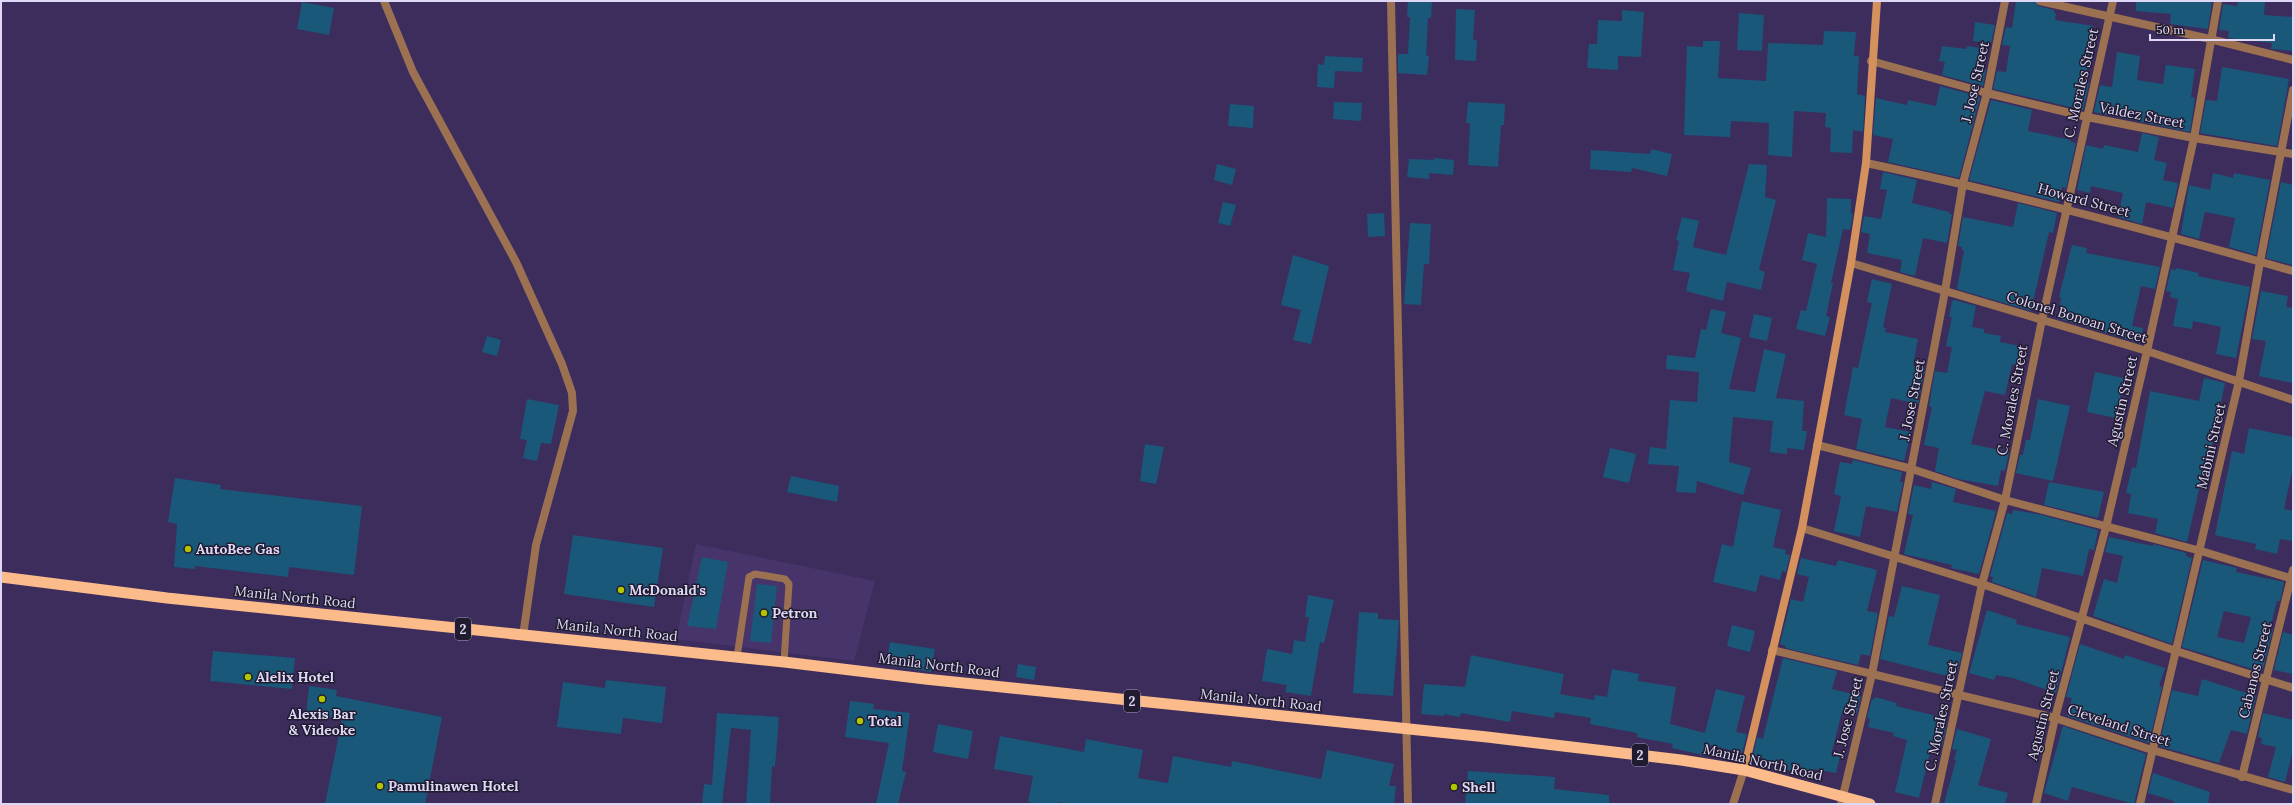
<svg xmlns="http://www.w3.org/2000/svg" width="2294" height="805" viewBox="0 0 2294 805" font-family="Lora,serif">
<rect width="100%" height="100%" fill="#3c2d5d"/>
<path fill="#46346b" d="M 696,544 L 875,581 L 854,661 L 676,639 Z"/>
<path fill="#1a587a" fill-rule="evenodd" d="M 1408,1 L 1432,1 L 1431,18 L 1428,18 L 1426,55 L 1429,56 L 1427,75 L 1398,73 L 1398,54 L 1408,54 L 1410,17 L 1407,17 Z
M 2016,1 L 2035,1 L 2038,6 L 2054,10 L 2054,13 L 2056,13 L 2055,20 L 2094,26 L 2085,83 L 2089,83 L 2083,110 L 1993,89 L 1997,71 L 2006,72 L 2010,46 L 2002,45 L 2006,27 L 2012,28 Z
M 2136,1 L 2212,1 L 2208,29 L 2170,24 L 2171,14 L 2136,11 Z
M 2238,1 L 2265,1 L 2264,15 L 2293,17 L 2293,51 L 2271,49 L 2272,43 L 2228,38 L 2229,31 L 2219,30 L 2223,4 L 2237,6 Z
M 302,2 L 334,8 L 329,35 L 297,29 Z
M 1456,9 L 1475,10 L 1473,40 L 1477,40 L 1476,61 L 1455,60 Z
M 1622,10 L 1644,12 L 1641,57 L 1618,56 L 1618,70 L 1587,68 L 1589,44 L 1597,44 L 1598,20 L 1622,21 Z
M 1739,13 L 1764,15 L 1762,51 L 1737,50 Z
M 1975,22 L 1995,25 L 1991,43 L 1973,41 Z
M 1824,31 L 1856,32 L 1854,56 L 1859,56 L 1857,94 L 1865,96 L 1863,132 L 1853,130 L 1852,153 L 1830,152 L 1831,128 L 1825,127 L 1826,113 L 1794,111 L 1792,157 L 1768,155 L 1769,123 L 1731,121 L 1730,137 L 1684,135 L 1687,46 L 1703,47 L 1703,41 L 1720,41 L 1718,78 L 1766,81 L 1768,43 L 1823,45 Z
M 1942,46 L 1966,49 L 1967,46 L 1980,48 L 1977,68 L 1986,69 L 1983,86 L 1942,75 L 1945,62 L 1939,61 Z
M 2117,52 L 2140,56 L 2137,80 L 2163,84 L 2166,65 L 2195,69 L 2191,97 L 2195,98 L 2190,132 L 2094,112 L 2100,85 L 2112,87 Z
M 1325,56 L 1363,58 L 1362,72 L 1335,71 L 1334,88 L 1317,87 L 1318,64 L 1324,65 Z
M 2222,67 L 2289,79 L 2277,146 L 2200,133 L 2206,100 L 2217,101 Z
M 1940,86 L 1980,97 L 1959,178 L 1888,162 L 1893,139 L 1873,135 L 1876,98 L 1907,105 L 1908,100 L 1936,106 Z
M 1991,100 L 2032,110 L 2028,131 L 2071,140 L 2070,142 L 2076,143 L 2066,188 L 2062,187 L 2059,202 L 1969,180 Z
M 1334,102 L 1362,103 L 1361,121 L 1333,119 Z
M 1468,102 L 1505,104 L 1504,125 L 1501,125 L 1498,167 L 1468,165 L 1470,123 L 1466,123 Z
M 1230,104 L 1254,106 L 1253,128 L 1228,126 Z
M 2142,133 L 2159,137 L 2154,160 L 2167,163 L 2163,180 L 2178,183 L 2173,208 L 2146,202 L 2142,224 L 2118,217 L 2123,193 L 2091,186 L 2090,193 L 2077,190 L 2086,145 L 2103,149 L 2104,145 L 2138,152 Z
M 1651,149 L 1672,154 L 1667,176 L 1632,168 L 1631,172 L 1590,169 L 1591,150 L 1650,154 Z
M 1434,158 L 1454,160 L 1453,175 L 1429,173 L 1429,179 L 1407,177 L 1409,159 L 1434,160 Z
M 1217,164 L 1236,169 L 1232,185 L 1214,180 Z
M 1749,164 L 1767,165 L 1765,197 L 1776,200 L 1759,270 L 1765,272 L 1761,290 L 1727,282 L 1723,301 L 1686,291 L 1690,273 L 1673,270 L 1679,241 L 1676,240 L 1682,217 L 1699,221 L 1693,247 L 1726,255 Z
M 1883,172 L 1917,180 L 1912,203 L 1949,212 L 1949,214 L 1952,214 L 1947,243 L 1923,238 L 1915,276 L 1900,272 L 1902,260 L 1867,253 L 1870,234 L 1861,232 L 1864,216 L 1881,219 L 1887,190 L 1880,189 Z
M 2213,173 L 2233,178 L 2234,173 L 2270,180 L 2256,255 L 2229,247 L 2235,218 L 2205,212 L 2199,239 L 2181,234 L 2189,185 L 2210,190 Z
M 2281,182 L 2293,185 L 2293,265 L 2266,258 Z
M 1827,198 L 1851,199 L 1851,213 L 1853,214 L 1850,230 L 1843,229 L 1831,283 L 1833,283 L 1826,316 L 1830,317 L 1825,336 L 1796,329 L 1801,310 L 1806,311 L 1817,264 L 1802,260 L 1808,233 L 1826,237 Z
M 1223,202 L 1236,205 L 1230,226 L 1218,223 Z
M 2018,203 L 2057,213 L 2053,233 L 2049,232 L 2031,311 L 1957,289 L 1964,251 L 1962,250 L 1962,247 L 1958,246 L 1963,217 L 2013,227 Z
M 1384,213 L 1385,236 L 1368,237 L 1367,214 Z
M 1410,223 L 1431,224 L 1429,264 L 1424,264 L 1421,305 L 1404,304 Z
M 2072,245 L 2087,248 L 2086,253 L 2160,267 L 2155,289 L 2141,286 L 2132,326 L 2143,328 L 2140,343 L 2057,318 L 2061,298 L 2059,297 Z
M 1293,255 L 1329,266 L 1311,344 L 1293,340 L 1301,310 L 1281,305 Z
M 2176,268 L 2199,273 L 2198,276 L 2250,287 L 2236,358 L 2216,354 L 2221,327 L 2193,321 L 2192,329 L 2173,326 L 2178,299 L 2170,297 L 2171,292 L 2166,291 L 2171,269 L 2176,270 Z
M 1872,279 L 1892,284 L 1883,327 L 1886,328 L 1885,332 L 1918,339 L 1913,366 L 1925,368 L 1918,404 L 1891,398 L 1885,427 L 1911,432 L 1904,461 L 1856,449 L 1862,419 L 1844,415 L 1853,367 L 1858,368 L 1872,303 L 1867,302 Z
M 2261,291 L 2288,296 L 2286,307 L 2293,308 L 2293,383 L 2259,376 L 2266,341 L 2252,339 Z
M 1954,300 L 1976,306 L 1972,327 L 1984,329 L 1984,333 L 2001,336 L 2000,342 L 2020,346 L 2017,365 L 2012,364 L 2005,395 L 1985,391 L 1971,444 L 2009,452 L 2005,471 L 2001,470 L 1998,486 L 1958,479 L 1935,471 L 1939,448 L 1924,445 L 1932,407 L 1929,406 L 1935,371 L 1947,373 L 1952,347 L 1946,346 L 1952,317 L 1949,317 L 1952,301 Z
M 1711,309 L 1726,312 L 1721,333 L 1741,338 L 1729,389 L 1755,392 L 1764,349 L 1786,354 L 1776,398 L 1804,401 L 1802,431 L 1807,431 L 1804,450 L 1787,448 L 1787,454 L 1770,452 L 1773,421 L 1733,417 L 1729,462 L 1751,468 L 1743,495 L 1697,481 L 1696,493 L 1676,492 L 1679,466 L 1648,464 L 1650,447 L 1666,449 L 1670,400 L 1697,402 L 1699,372 L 1666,369 L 1667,355 L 1695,358 L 1701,329 L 1706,330 Z
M 1754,314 L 1772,318 L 1767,341 L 1749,337 Z
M 487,336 L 501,340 L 497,356 L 482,352 Z
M 2095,372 L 2124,378 L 2116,418 L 2087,412 Z
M 2204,378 L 2225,383 L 2210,455 L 2207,454 L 2187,542 L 2155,533 L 2158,519 L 2128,513 L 2131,494 L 2126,493 L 2132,467 L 2136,468 L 2150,391 L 2199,401 Z
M 527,399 L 559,405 L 551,444 L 541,443 L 537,461 L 523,458 L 527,440 L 520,439 Z
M 2038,399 L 2070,406 L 2053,481 L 2016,473 L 2020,455 L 2023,455 L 2026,440 L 2030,440 Z
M 2249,428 L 2293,437 L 2293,467 L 2284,509 L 2293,511 L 2293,541 L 2280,539 L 2277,554 L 2255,549 L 2256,544 L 2215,535 L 2232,451 L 2244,454 Z
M 1145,444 L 1164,447 L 1156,484 L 1140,481 Z
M 1610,448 L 1636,454 L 1629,483 L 1603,477 Z
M 1853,460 L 1902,472 L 1900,482 L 1903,482 L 1897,512 L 1866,506 L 1860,537 L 1834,531 L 1841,496 L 1834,494 L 1840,462 L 1852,464 Z
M 791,476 L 839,486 L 837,502 L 787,492 Z
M 175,478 L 221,485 L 220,489 L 362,506 L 354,575 L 289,567 L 288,577 L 195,566 L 195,569 L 174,567 L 177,524 L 168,522 Z
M 1932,482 L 1956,489 L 1953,502 L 1996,511 L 1979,574 L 1951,568 L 1952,565 L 1904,554 L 1913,515 L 1908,514 L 1914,485 L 1931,489 Z
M 2049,482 L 2104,492 L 2098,518 L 2044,505 Z
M 1742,501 L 1781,510 L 1773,547 L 1786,550 L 1785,554 L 1790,555 L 1786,572 L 1782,571 L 1780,580 L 1760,575 L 1756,592 L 1713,582 L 1722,544 L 1733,547 Z
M 2013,510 L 2042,515 L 2098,530 L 2094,550 L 2089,549 L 2083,576 L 2042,568 L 2036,597 L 1992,582 L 1993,577 L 1990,576 L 2007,513 L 2012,514 Z
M 573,535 L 663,548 L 654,607 L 564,594 Z
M 2109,537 L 2153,546 L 2153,544 L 2186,553 L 2186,556 L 2192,558 L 2172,644 L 2093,616 L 2104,579 L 2117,583 L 2123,556 L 2105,552 Z
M 702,557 L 728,562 L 716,629 L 687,626 Z
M 1801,558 L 1836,566 L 1838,560 L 1877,570 L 1867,611 L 1878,613 L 1870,656 L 1861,654 L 1858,665 L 1785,648 L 1786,646 L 1780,644 L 1791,599 L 1803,602 L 1809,577 L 1797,574 Z
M 2203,560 L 2237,568 L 2236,572 L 2284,582 L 2280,601 L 2277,601 L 2270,629 L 2273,630 L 2262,672 L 2182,647 ZM 2224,611 L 2251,617 L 2244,643 L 2217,637 Z
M 757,584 L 777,586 L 771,643 L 750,641 Z
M 1902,586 L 1940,595 L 1928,645 L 1962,653 L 1958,670 L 1953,668 L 1951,677 L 1880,659 L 1889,616 L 1894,617 Z
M 1308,595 L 1334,600 L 1324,643 L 1320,642 L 1311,696 L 1285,692 L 1287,685 L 1262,681 L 1267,649 L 1292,654 L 1294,640 L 1305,642 L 1309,617 L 1305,617 Z
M 1987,610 L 2017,620 L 2016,624 L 2070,637 L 2056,693 L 2013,678 L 1996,675 L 1994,680 L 1969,673 Z
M 1359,612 L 1378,613 L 1378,619 L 1399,620 L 1393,696 L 1353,693 Z
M 1732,625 L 1755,631 L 1750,652 L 1727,646 Z
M 2283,632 L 2293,635 L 2293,674 L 2274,670 Z
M 890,642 L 935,649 L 931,672 L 886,665 Z
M 2080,644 L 2124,659 L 2125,655 L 2165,668 L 2159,686 L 2162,687 L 2149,743 L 2067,716 L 2072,698 L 2066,697 Z
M 213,651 L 295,658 L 292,689 L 210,681 Z
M 1471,655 L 1564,674 L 1560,694 L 1594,700 L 1595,695 L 1607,697 L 1612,669 L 1639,674 L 1638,681 L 1676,687 L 1670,724 L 1705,733 L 1716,689 L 1745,696 L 1736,732 L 1747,734 L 1742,753 L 1710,745 L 1707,756 L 1672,748 L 1673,744 L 1637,737 L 1637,733 L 1590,724 L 1591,718 L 1555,712 L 1554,718 L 1512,711 L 1510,722 L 1461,713 L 1460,717 L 1444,714 L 1444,716 L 1421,714 L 1424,684 L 1465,687 Z
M 1783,658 L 1837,671 L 1832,689 L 1861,696 L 1856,715 L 1842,712 L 1831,755 L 1840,757 L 1836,773 L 1814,769 L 1813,772 L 1796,767 L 1795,772 L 1782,768 L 1783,765 L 1753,756 L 1757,737 L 1763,739 L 1764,734 Z
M 1018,664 L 1036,667 L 1034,680 L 1016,677 Z
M 2202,679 L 2256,696 L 2247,734 L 2231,730 L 2219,763 L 2159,746 L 2172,690 L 2198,696 Z
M 606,680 L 666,687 L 662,723 L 623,718 L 621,734 L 557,727 L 563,682 L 605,688 Z
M 309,686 L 337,690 L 336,696 L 442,717 L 425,804 L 325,804 L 342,719 L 306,715 Z
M 1875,697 L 1897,703 L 1896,706 L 1945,718 L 1944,725 L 1946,726 L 1942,747 L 1932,744 L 1919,798 L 1895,792 L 1907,740 L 1893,736 L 1894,733 L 1868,727 L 1870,719 L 1867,718 L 1872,699 L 1874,700 Z
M 850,701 L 874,704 L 873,709 L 910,713 L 902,771 L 906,772 L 898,804 L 876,804 L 889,743 L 845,737 Z
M 717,713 L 779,717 L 775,767 L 772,766 L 770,804 L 746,804 L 751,730 L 731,728 L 722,804 L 702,804 L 704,784 L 712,785 Z
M 2263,713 L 2293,720 L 2293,750 L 2285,782 L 2268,777 L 2276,747 L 2261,744 L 2262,738 L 2258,737 Z
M 938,724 L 973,731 L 968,759 L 933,752 Z
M 2063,726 L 2146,754 L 2134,804 L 2072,787 L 2068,801 L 2044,793 Z
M 1957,729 L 1991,739 L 1978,785 L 2008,793 L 2005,804 L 1944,804 L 1956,760 L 1954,760 L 1957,750 L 1952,749 Z
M 1000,736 L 1084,752 L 1086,739 L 1143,750 L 1138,778 L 1168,783 L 1173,756 L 1231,767 L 1232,761 L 1321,779 L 1327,750 L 1394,764 L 1389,786 L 1396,786 L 1394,804 L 1069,804 L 1057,802 L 1057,804 L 1039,804 L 1028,802 L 1033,776 L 994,769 Z
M 1468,771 L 1555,777 L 1554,789 L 1609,795 L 1609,804 L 1465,804 Z
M 2153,773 L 2210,792 L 2208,804 L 2173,804 L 2174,801 L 2148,793 Z"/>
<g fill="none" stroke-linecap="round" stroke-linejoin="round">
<path stroke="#9c7152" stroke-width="7" d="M 737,657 L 749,577 L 755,574 L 785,579 L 789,584 L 784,662"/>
<path stroke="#9c7152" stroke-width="8" d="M 384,1 L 413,72 L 516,262 L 562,364 L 572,393 L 573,411 L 536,545 L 523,636
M 1391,1 L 1408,804
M 2040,1 L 2210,39 L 2293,60
M 1871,61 L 1987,93 L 2087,117 L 2194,138 L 2293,154
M 1866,163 C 2010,193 2152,231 2293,271
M 1851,263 L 2147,351 L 2293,400
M 1817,445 L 1912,469 L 2005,500 L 2201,551 L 2293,579
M 1802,528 L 1982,584 L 2176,651 L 2293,688
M 1772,650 L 2055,718 L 2152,750 L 2293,790
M 2242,777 L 2293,570
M 1733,804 L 1744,770
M 1841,804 L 1872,674 L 1945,291 L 1963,183 L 1987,93 L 2005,1
M 1935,804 L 1982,584 L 2005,500 L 2042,320 L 2113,1
M 2036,804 L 2055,718 L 2106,527 L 2147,351 L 2194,138 L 2218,1
M 2140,804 L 2239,381 L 2260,262 L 2293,90"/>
<path stroke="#d4905d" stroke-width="8" d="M 1744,770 L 1802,528 L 1851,263 L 1866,163 L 1877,1"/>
<path stroke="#fcbb8a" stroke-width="11" d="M 1,577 L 167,598 L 784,662 L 925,679 L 1487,737 L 1681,760 L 1744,770 L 1870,804"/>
</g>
<g fill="#b1c500" stroke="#211b30" stroke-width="1.5">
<circle cx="188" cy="549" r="4"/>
<circle cx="621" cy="590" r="4"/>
<circle cx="764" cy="613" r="4"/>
<circle cx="248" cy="677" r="4"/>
<circle cx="322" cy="699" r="4"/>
<circle cx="860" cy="721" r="4"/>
<circle cx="380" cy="786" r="4"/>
<circle cx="1454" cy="787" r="4"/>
</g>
<g text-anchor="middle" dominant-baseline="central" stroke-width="3" stroke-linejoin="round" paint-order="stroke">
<g fill="#211b30" stroke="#a59fba" stroke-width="1">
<rect x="455" y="618" width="16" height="22" rx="3"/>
<rect x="1124" y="690" width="16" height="22" rx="3"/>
<rect x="1632" y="744" width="16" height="22" rx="3"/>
</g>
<g font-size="13" font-weight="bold" fill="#ded7f5">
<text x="463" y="629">2</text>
<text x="1132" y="701">2</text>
<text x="1640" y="755">2</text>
</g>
<g font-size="14" fill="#ded7f5" stroke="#211b30">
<text transform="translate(1975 82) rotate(-77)">J. Jose Street</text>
<text transform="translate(2081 83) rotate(-77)">C. Morales Street</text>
<text transform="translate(2142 115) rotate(11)">Valdez Street</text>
<text transform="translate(2084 200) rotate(15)">Howard Street</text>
<text transform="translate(2077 317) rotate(17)">Colonel Bonoan Street</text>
<text transform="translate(1912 400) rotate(-79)">J. Jose Street</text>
<text transform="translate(2012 400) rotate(-79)">C. Morales Street</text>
<text transform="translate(2122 401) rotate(-77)">Agustin Street</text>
<text transform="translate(2211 446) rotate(-77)">Mabini Street</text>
<text transform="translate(295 597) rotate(6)">Manila North Road</text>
<text transform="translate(617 630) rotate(6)">Manila North Road</text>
<text transform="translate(939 665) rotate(7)">Manila North Road</text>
<text transform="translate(2255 670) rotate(-76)">Cabanos Street</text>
<text transform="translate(1261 700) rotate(6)">Manila North Road</text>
<text transform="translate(2043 715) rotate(-76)">Agustin Street</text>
<text transform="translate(1941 716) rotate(-78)">C. Morales Street</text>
<text transform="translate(1848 717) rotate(-76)">J. Jose Street</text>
<text transform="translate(2119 725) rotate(18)">Cleveland Street</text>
<text transform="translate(1763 762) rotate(13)">Manila North Road</text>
</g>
<g font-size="14" font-weight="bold" fill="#ded7f5" stroke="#211b30" text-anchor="start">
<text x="196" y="549">AutoBee Gas</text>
<text x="629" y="590">McDonald's</text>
<text x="772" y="613">Petron</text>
<text x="256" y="677">Alelix Hotel</text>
<text x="322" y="714" text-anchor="middle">Alexis Bar<tspan x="322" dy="16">&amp; Videoke</tspan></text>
<text x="868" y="721">Total</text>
<text x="388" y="786">Pamulinawen Hotel</text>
<text x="1462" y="787">Shell</text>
</g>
</g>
<rect width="2294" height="805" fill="none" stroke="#ded7f5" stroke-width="4"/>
<path d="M2150 34v6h124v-6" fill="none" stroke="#ded7f5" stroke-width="2"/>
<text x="2156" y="34" font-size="12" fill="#ded7f5" stroke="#211b30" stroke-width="3" paint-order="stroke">50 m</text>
</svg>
